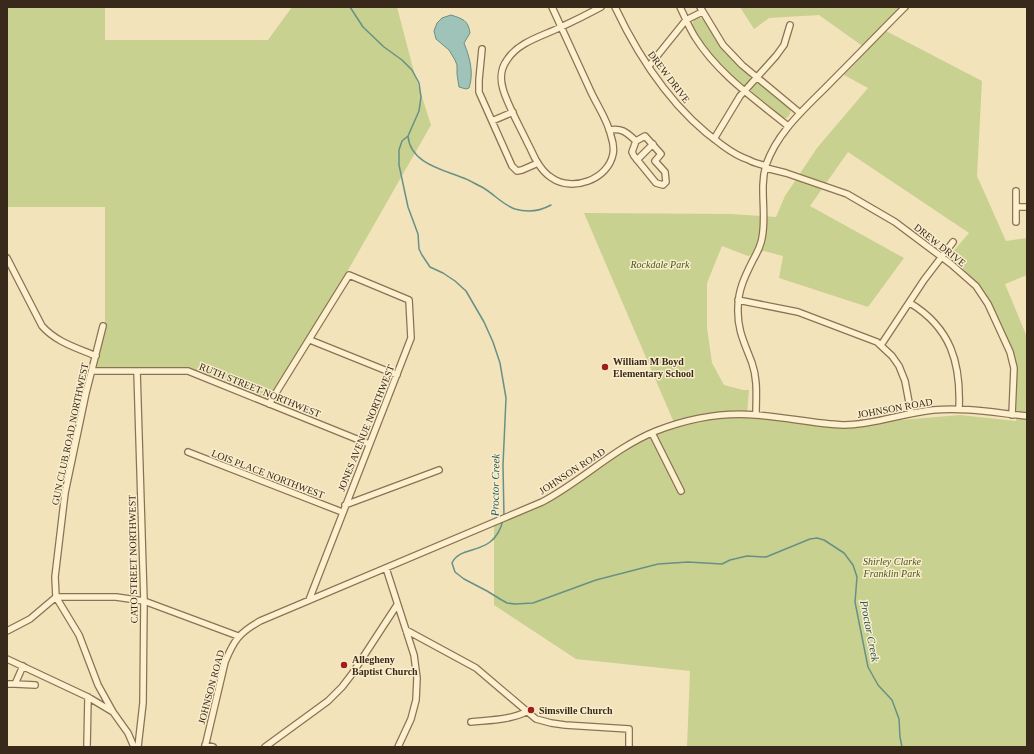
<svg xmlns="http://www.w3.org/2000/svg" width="1034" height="754" viewBox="0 0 1034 754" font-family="Georgia,serif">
<rect width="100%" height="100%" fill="#f2e3bb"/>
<path fill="#c8d18f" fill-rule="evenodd" d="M 7,7 L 105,7 L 105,40 L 268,40 L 292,7 L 397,7 L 414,72 L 431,125 L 271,405 L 188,373 L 92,372 L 105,325 L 105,207 L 7,207 Z
M 740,7 L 905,7 L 886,31 L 982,81 L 977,176 L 1006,241 L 1027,238 L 1027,275 L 1005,284 L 1027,337 L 1027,747 L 687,747 L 690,671 L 576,659 L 494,605 L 494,524 L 526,510 L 610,456 L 675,425 L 584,213 L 731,214 L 776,217 L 785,196 L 817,148 L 868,88 L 844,75 L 868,50 L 819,15 L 769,18 L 754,29 ZM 848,152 L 969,233 L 951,254 L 978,286 L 1002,325 L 1017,368 L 1016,421 L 960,415 L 889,421 L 854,427 L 747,414 L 749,390 L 743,390 L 724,385 L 712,363 L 707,328 L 707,283 L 722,246 L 748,256 L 764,251 L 783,256 L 779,278 L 868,307 L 904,258 L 810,206 Z
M 698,17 L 704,19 C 715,42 733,57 750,75 C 751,80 748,84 743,85 C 728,80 699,40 692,25 L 694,19 Z
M 757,82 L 760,83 L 791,108 L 790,114 L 787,118 L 782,118 L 752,94 L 751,88 Z"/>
<path fill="#a0c3b9" stroke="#679187" d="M 451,15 C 463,19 468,20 470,33 L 464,43 C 470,58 474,73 469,88 L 466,89 L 459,87 L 457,74 L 457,65 L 455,60 L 449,50 L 436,39 L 434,31 L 437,23 L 442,18 Z"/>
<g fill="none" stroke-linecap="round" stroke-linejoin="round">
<path stroke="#679187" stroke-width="1.5" d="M 350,7 L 363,27 L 384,47 L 402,60 L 412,70 L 419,83 L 421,97 L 419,111 L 408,136 L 402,141 L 399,150 L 399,165 L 408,207 L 418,234 L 419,249 L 422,255 L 430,267 L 443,273 L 455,281 L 466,291 L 484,322 L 493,342 L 500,363 L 506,398 L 503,465 L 504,517
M 408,136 C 410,164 445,170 466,179 C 471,181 477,185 482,187 C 494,194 503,205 515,209 C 528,213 540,211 551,205
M 503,520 C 494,558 461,543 452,563 L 455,572 L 464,579 L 487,591 L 500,599 L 507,603 L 515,604 L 533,603 L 596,580 L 658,564 L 688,562 L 722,564 L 730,560 L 747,556 L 766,557 L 810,539 L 817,538 L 824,540 L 844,553 L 853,565 L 857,577 L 855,602 L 868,667 L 878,685 L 892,700 L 899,719 L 900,737 L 902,747"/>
<g stroke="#8b7253" stroke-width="8">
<path id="minor" d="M 552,7 C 565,35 578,64 591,92 C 598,107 608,121 611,136 C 613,142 614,149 613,154 C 608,180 572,192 552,178 C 545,174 540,167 536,160 C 533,155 531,149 528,144 C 521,129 507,104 503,89 C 500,79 501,68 507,60 C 518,42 543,36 561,27 C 574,21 588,14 601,7
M 615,7 C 640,60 674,111 722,145 C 730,151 740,157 749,160 C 754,163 760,164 766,166
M 680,7 C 685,17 689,28 695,37 C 718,74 755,99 788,126
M 700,7 L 723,45 L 742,65 L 800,113
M 482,49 L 479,80 L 479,92 L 512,166 L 517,171 L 522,170 L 538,163
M 649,66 L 686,20 L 702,12
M 492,121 L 513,112
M 609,130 C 623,128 626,132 636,141 L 632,152 L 634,156 L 656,183 L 663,185 L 666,182 L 665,172 L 655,161 L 661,154 L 645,136 L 636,141
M 714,139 L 740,96 L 776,56 L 784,45 L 790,25
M 637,160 L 653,144
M 766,168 L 786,173 L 847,194 L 895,222 L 951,264 L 976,286 L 988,304 L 1010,352 L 1014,368 L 1012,415
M 1016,207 L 1027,207
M 1016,222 L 1016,191
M 7,258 L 42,326 C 56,342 77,348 96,356
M 738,300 L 798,312 L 877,342 L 892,356 L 899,366 L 905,381 L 911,413
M 910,303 C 951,328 961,363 959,409
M 103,326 L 86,393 L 65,493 L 55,577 L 56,597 L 79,635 L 98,685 L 113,712
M 310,340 L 397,375
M 881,345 L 924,280 L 953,242
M 92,371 L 188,371 L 369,444
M 137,371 L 144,601 L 143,703 L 138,747
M 269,404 L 349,275 L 409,300 L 411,338 L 309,600
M 756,414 C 756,397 758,380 752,363 C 745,344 737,330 738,308 C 738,290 745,276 753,260 C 757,253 761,245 762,238 C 767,214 759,189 766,165 C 778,130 808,106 833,80 C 857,56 881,31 905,7
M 652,433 L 681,491
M 188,452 L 342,512
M 345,505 L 439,470
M 386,568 L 414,655 L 417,678 L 416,700 L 411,719 L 398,747
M 406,630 L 476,668 L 536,719 L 551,723 L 565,725 L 629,729 L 629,747
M 7,631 L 30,619 L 56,597 L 116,597 L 144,601 L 238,636
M 7,659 L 88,697 L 113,712 L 128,733 L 134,747
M 7,684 L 15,684 L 23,666
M 15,684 L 35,685
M 471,722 C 490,720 511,720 528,711
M 205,745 L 213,747
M 87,747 L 88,697
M 205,747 L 225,662 C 234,640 239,633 260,621 L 542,502 C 582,481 614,448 656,431 C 687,419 722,412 756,415 C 786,417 814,424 844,425 C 874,425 903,413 933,410 C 965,407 996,413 1027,416
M 265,747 L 328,701 L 342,687 L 352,674 L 397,605"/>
</g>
<use href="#minor" stroke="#fcf0cf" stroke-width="5.5"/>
</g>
<g fill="#a01f1d" stroke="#f9edcc" stroke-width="1.5">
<circle cx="605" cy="367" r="4"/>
<circle cx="344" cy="665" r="4"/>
<circle cx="531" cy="710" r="4"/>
</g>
<g text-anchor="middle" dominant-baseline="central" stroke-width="3" stroke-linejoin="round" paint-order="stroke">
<g font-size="10" fill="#39291a" stroke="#f9edcc">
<text transform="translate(669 77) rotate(53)">DREW DRIVE</text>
<text transform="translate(940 245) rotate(38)">DREW DRIVE</text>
<text transform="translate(260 390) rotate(22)">RUTH STREET NORTHWEST</text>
<text transform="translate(895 408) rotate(-10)">JOHNSON ROAD</text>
<text transform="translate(366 428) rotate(-68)">JONES AVENUE NORTHWEST</text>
<text transform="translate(70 434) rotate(-78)">GUN CLUB ROAD NORTHWEST</text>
<text transform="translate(572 471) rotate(-33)">JOHNSON ROAD</text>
<text transform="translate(268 474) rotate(21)">LOIS PLACE NORTHWEST</text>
<text transform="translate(133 559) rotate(-91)">CATO STREET NORTHWEST</text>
<text transform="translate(211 687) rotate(-75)">JOHNSON ROAD</text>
</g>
<g font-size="10" font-style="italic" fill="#48571e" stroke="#f9edcc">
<text x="660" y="264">Rockdale Park</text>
<text x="892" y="561">Shirley Clarke<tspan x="892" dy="12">Franklin Park</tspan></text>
</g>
<g font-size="10" font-weight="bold" fill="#39291a" stroke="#f9edcc" text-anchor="start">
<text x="613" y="361">William M Boyd<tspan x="613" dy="12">Elementary School</tspan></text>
<text x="352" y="659">Allegheny<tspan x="352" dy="12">Baptist Church</tspan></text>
<text x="539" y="710">Simsville Church</text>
</g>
<g font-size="11" font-style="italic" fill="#275a58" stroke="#f9edcc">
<text transform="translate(495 485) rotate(-89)">Proctor Creek</text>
<text transform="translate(870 631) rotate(79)">Proctor Creek</text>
</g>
</g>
<rect width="1034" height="754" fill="none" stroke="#39291a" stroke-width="16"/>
</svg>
